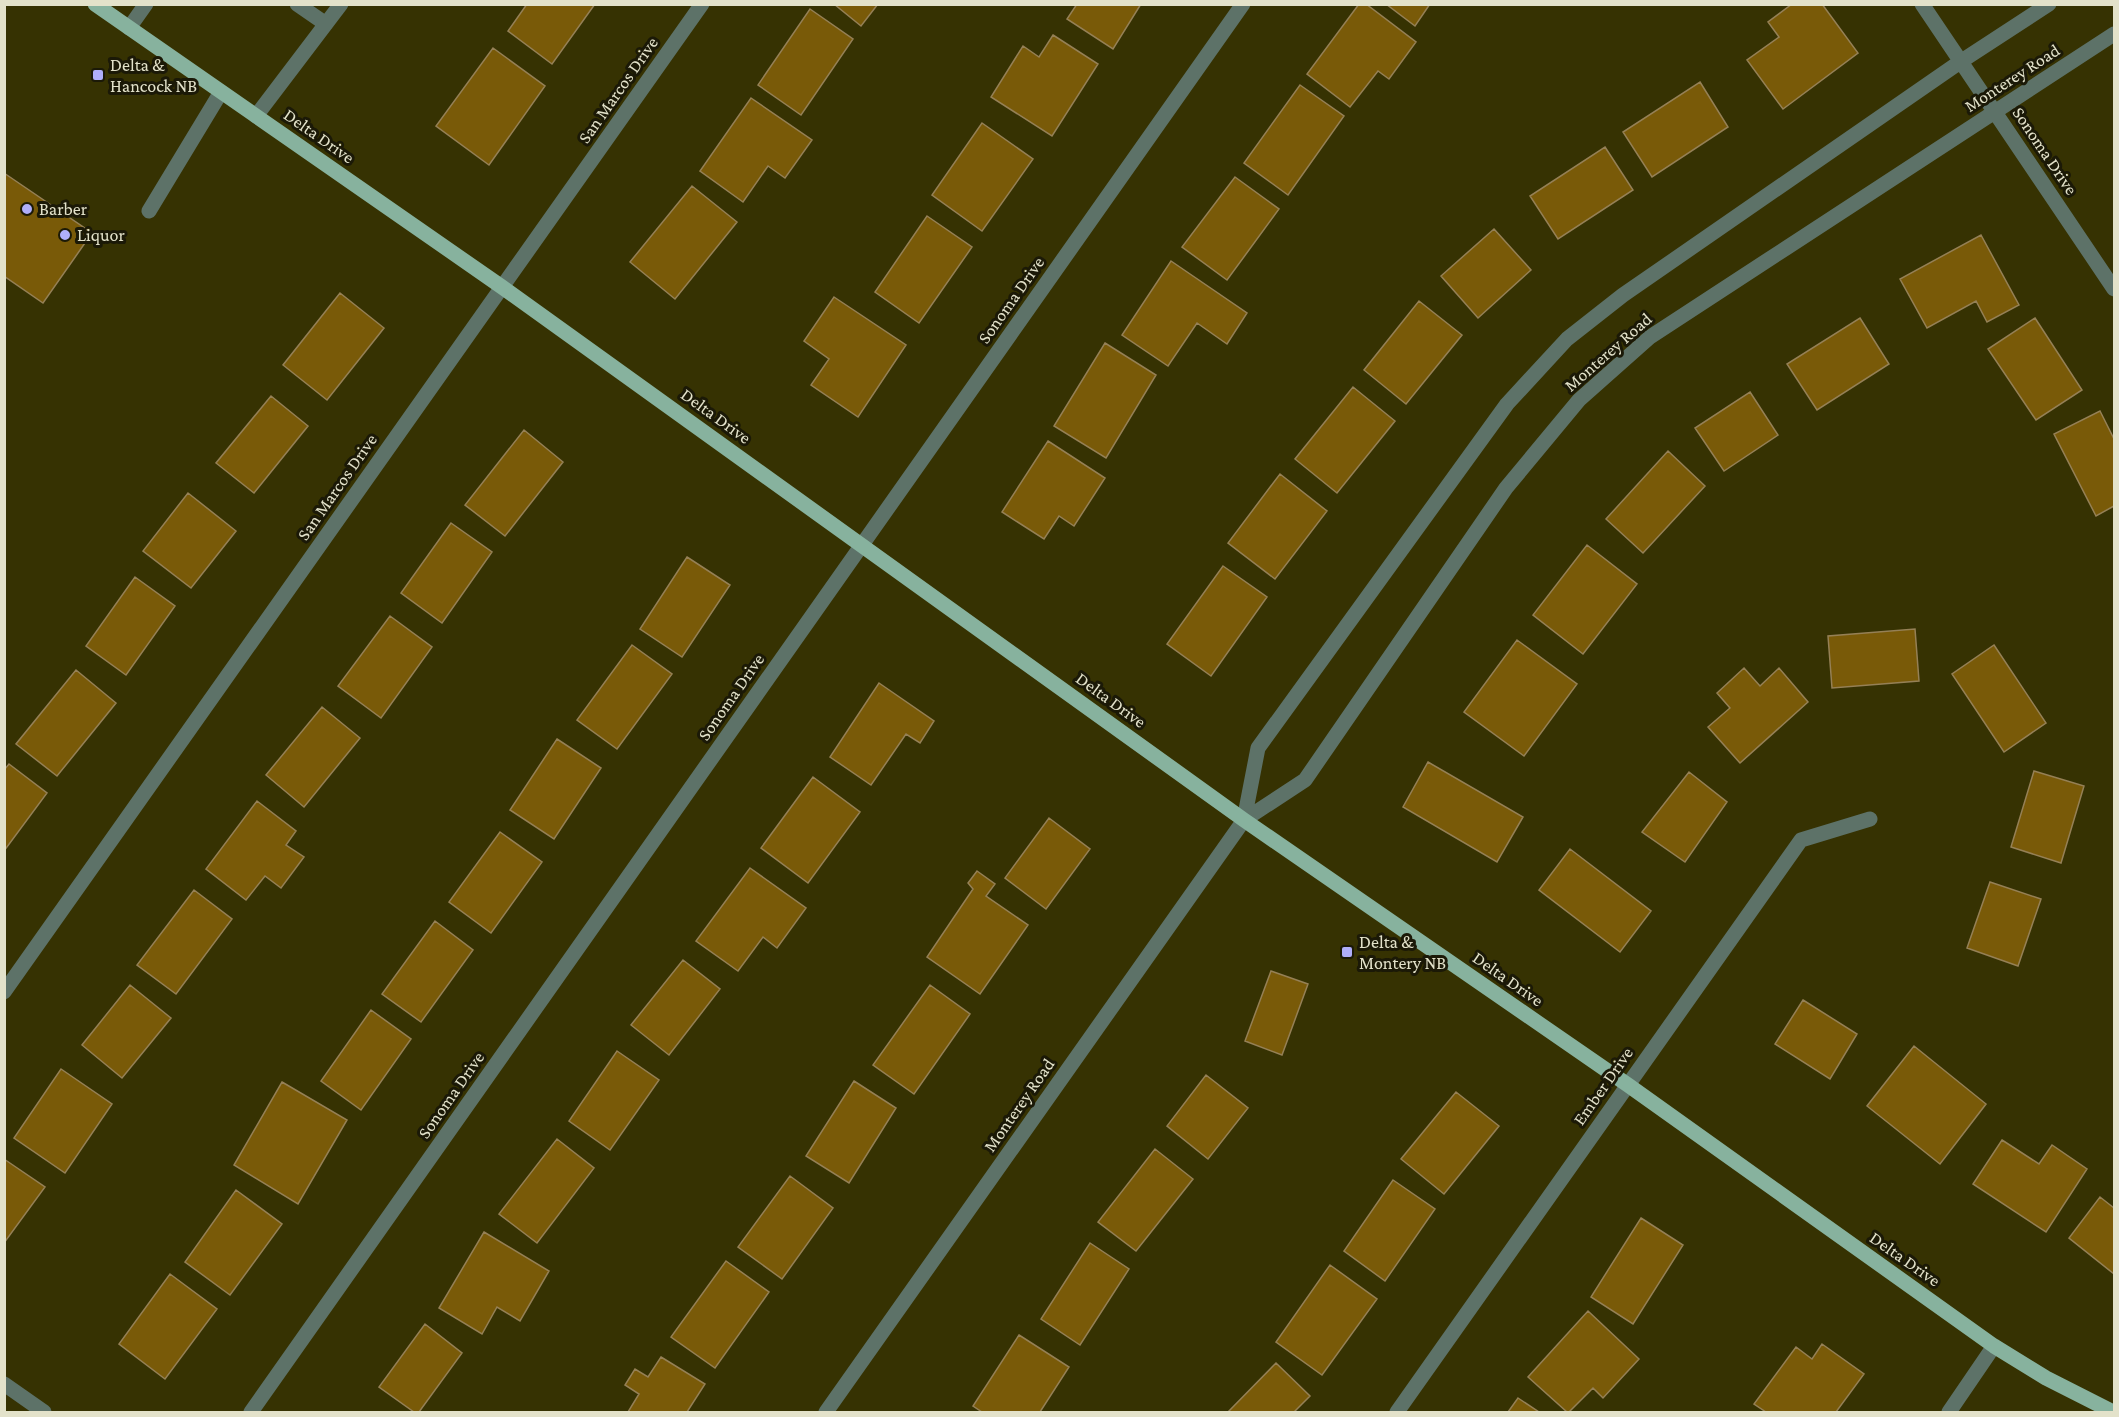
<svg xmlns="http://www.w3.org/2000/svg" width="2119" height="1417" viewBox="0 0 2119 1417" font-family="'Crimson Pro',serif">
<rect width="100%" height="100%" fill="#363202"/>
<path fill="#795a08" stroke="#958056" stroke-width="1.5" d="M 527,4 L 595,4 L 552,64 L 508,31 Z
M 834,4 L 878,4 L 861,26 Z
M 1077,4 L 1141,4 L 1113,49 L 1067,19 Z
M 1359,4 L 1366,4 L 1416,42 L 1389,79 L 1378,71 L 1350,107 L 1307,74 Z
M 1386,4 L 1430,4 L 1415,26 Z
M 1792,4 L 1822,4 L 1858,53 L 1783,109 L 1747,60 L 1779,37 L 1768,22 Z
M 810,9 L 853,39 L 801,115 L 758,85 Z
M 1053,35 L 1098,64 L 1052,136 L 991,97 L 1023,46 L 1039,57 Z
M 493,48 L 545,86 L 489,165 L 436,126 Z
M 1700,82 L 1728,127 L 1652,177 L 1623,132 Z
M 1300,85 L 1344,116 L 1288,195 L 1244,163 Z
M 751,98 L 812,140 L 785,178 L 768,166 L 743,202 L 700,171 Z
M 982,123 L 1033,159 L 982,231 L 932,195 Z
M 1605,147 L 1633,190 L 1558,239 L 1530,196 Z
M 4,173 L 92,233 L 43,303 L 4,276 Z
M 1235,177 L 1279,209 L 1227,280 L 1182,247 Z
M 692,186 L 737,222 L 675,299 L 630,262 Z
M 927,216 L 972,247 L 919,323 L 875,292 Z
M 1494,229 L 1531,270 L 1478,318 L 1441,276 Z
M 1981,235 L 2019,305 L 1987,322 L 1976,301 L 1927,328 L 1900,279 Z
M 1171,261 L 1247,313 L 1227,344 L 1197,323 L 1168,366 L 1122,335 Z
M 340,293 L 384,328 L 327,400 L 283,365 Z
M 834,297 L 906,345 L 858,417 L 811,385 L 829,359 L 804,341 Z
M 1419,301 L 1462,335 L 1406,404 L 1364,370 Z
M 1860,318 L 1889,364 L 1817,410 L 1787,364 Z
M 2035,318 L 2082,390 L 2036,420 L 1988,349 Z
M 1105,343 L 1156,375 L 1106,458 L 1054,426 Z
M 1353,387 L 1395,421 L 1337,493 L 1295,459 Z
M 1750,392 L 1778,435 L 1724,471 L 1695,428 Z
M 271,396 L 308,426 L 254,493 L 216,463 Z
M 2100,411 L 2114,439 L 2114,506 L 2096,516 L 2054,434 Z
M 524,430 L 563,462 L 505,536 L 465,505 Z
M 1048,441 L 1105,478 L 1074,526 L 1059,516 L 1044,539 L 1002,512 Z
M 1668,451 L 1705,486 L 1643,553 L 1606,519 Z
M 1280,474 L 1327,511 L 1275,579 L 1228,543 Z
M 188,493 L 236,531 L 191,588 L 143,551 Z
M 451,523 L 492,552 L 442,623 L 401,593 Z
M 1587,545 L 1637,584 L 1583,654 L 1533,615 Z
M 687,557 L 730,585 L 682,657 L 640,629 Z
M 1223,566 L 1267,597 L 1211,676 L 1167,644 Z
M 135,577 L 175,606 L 126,675 L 86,646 Z
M 390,616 L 432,647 L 381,718 L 338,686 Z
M 1915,629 L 1919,681 L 1832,688 L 1828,636 Z
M 1517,640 L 1577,684 L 1524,756 L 1464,712 Z
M 632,645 L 672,674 L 617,749 L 577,720 Z
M 1994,645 L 2046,723 L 2004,752 L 1952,674 Z
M 1744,668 L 1760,686 L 1779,668 L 1808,702 L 1740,763 L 1708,727 L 1730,708 L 1717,693 Z
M 76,670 L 116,703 L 57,776 L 16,744 Z
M 879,683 L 934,721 L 920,743 L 906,734 L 871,785 L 830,757 Z
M 322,707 L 360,738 L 304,807 L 266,775 Z
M 557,739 L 601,768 L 554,839 L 510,810 Z
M 1428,762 L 1523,817 L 1497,862 L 1403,807 Z
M 9,764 L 47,793 L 4,851 L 4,770 Z
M 2034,771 L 2084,786 L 2061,863 L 2011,847 Z
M 1689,772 L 1727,802 L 1685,862 L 1642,832 Z
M 813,777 L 860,812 L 808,883 L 761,848 Z
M 257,801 L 296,831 L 286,845 L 304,857 L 281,888 L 265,876 L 246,900 L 206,869 Z
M 1049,818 L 1090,849 L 1046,909 L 1005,878 Z
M 500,832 L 542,862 L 491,933 L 449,902 Z
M 1570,849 L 1651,911 L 1620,952 L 1539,890 Z
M 750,868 L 806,908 L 777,948 L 763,937 L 738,971 L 696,941 Z
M 977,871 L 995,884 L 986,896 L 1028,925 L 980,994 L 927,957 L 973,889 L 968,883 Z
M 1990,882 L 2041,899 L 2018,966 L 1967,948 Z
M 194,890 L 232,919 L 176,994 L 137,965 Z
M 435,921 L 473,950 L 421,1022 L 382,994 Z
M 683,960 L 720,989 L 669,1055 L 631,1025 Z
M 1271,971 L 1308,984 L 1282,1055 L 1245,1041 Z
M 130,985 L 171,1018 L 122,1078 L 82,1045 Z
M 930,985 L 970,1014 L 914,1094 L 873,1065 Z
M 1803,1000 L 1857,1034 L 1830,1079 L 1775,1044 Z
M 371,1010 L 411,1039 L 361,1110 L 321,1081 Z
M 1914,1046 L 1986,1104 L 1940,1164 L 1867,1106 Z
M 617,1051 L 659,1080 L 610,1150 L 569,1121 Z
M 61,1069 L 112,1104 L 65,1173 L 14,1138 Z
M 1206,1075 L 1248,1108 L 1208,1159 L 1167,1126 Z
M 854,1081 L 896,1108 L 849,1183 L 806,1156 Z
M 282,1082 L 347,1120 L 298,1204 L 234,1165 Z
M 1456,1092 L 1499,1126 L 1444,1194 L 1401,1159 Z
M 557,1139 L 594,1168 L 537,1243 L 499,1214 Z
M 2002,1140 L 2039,1164 L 2052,1145 L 2087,1169 L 2046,1232 L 1973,1184 Z
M 1155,1149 L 1193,1179 L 1136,1251 L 1098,1222 Z
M 4,1159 L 45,1187 L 4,1243 Z
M 790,1176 L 833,1208 L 782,1279 L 738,1247 Z
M 1393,1180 L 1435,1209 L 1385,1281 L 1344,1251 Z
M 236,1190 L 282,1224 L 230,1295 L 185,1262 Z
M 2100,1197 L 2114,1208 L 2114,1274 L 2069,1238 Z
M 1641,1218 L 1683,1245 L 1633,1324 L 1591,1297 Z
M 484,1232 L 549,1271 L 520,1321 L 497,1307 L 482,1334 L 439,1308 Z
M 1090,1243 L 1129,1269 L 1080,1345 L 1041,1319 Z
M 726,1261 L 769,1292 L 715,1368 L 671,1337 Z
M 1330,1265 L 1377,1299 L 1322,1375 L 1276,1342 Z
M 170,1274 L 217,1309 L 165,1379 L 119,1344 Z
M 1588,1311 L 1639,1359 L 1603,1398 L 1593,1388 L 1569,1412 L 1567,1412 L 1528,1377 Z
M 425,1324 L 462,1353 L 419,1412 L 414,1412 L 379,1387 Z
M 1019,1335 L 1069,1367 L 1040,1412 L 982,1412 L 973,1406 Z
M 1822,1344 L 1864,1374 L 1836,1412 L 1766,1412 L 1754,1404 L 1796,1347 L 1812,1359 Z
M 661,1357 L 705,1384 L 687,1412 L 628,1412 L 639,1394 L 625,1385 L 635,1369 L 648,1377 Z
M 1276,1363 L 1310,1396 L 1294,1412 L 1228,1412 Z
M 1518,1398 L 1539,1412 L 1508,1412 Z"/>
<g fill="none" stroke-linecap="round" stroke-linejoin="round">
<path stroke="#5d7268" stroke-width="15" d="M 297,4 L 326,24
M 1922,4 L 2114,289
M 129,28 L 146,4
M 256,116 L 341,4
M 149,211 L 221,92
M 1244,820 L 1258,748 L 1507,404 L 1567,339 L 1623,295 L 1960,62 L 2049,4
M 4,992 L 702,4
M 4,1384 L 44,1412
M 251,1412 L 1243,4
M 826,1412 L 1244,820 L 1305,780 L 1506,488 L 1579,400 L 1650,337 L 2114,34
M 1397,1412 L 1801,840 L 1870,819
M 1949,1412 L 1994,1346"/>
<path stroke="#87b29e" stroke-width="15" d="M 95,4 L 502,287 L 1244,820 L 1628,1085 L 1994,1346 L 2046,1378 L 2113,1412"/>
</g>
<g fill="#afaefa" stroke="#1b1907" stroke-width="2">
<rect x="92" y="69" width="12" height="12" rx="3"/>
<circle cx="27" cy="209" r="6"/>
<circle cx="65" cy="235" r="6"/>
<rect x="1341" y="946" width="12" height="12" rx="3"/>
</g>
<g text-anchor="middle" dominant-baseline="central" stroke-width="6" stroke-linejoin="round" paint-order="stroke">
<g font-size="18" fill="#e3e2ca" stroke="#1b1907" text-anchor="start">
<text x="110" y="65">Delta &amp;<tspan x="110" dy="21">Hancock NB</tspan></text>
<text x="39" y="209">Barber</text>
<text x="77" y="235">Liquor</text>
<text x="1359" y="942">Delta &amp;<tspan x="1359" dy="21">Montery NB</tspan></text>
</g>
<g font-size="18" fill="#e3e2ca" stroke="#1b1907">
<text transform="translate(2012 78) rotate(-33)">Monterey Road</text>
<text transform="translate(618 90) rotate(-55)">San Marcos Drive</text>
<text transform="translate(319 136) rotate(35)">Delta Drive</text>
<text transform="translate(2045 151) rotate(56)">Sonoma Drive</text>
<text transform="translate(1011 300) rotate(-55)">Sonoma Drive</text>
<text transform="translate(1608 352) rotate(-41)">Monterey Road</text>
<text transform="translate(716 416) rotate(36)">Delta Drive</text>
<text transform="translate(337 487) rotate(-55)">San Marcos Drive</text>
<text transform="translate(731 697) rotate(-55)">Sonoma Drive</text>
<text transform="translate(1111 700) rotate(36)">Delta Drive</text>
<text transform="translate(1508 979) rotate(35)">Delta Drive</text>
<text transform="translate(1603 1086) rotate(-55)">Ember Drive</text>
<text transform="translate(451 1095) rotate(-55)">Sonoma Drive</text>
<text transform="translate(1019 1105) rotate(-55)">Monterey Road</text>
<text transform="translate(1905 1259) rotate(35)">Delta Drive</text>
</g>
</g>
<rect width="2119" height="1417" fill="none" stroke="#e3e2ca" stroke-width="12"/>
</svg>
